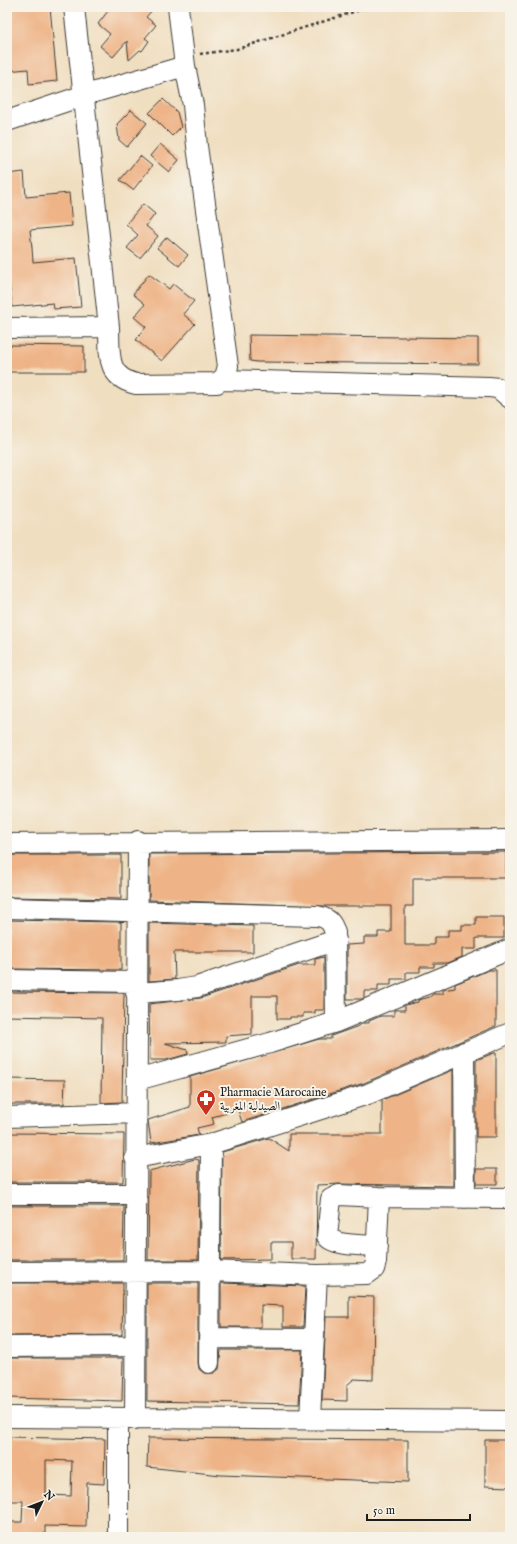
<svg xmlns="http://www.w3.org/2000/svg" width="517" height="1544" viewBox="0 0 517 1544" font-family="'IM FELL English',Amiri,serif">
<rect width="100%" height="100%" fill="#f7f3e8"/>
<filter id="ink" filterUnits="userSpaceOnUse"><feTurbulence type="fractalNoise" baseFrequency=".025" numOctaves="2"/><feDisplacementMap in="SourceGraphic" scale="8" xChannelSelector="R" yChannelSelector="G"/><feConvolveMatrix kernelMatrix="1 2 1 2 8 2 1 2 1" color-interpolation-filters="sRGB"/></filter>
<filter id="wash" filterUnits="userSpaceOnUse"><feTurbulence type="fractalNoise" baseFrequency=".012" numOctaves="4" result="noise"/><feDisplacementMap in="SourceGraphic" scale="16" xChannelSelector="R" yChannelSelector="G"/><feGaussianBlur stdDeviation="0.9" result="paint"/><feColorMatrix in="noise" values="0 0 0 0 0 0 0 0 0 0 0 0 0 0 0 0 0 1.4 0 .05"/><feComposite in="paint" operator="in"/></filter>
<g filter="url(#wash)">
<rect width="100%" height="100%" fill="#f0dec0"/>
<g id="blocks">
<path fill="#eeb386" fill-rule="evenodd" d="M 7,7 L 50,7 L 57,81 L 29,84 L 28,69 L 7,71 Z
M 111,7 L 155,7 L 146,17 L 156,25 L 145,38 L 149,41 L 142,51 L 140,50 L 129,60 L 127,41 L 113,57 L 100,46 L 110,34 L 98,24 Z
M 163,99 L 177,112 L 181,127 L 172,136 L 149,113 Z
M 131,110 L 147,123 L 127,147 L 119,140 L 117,124 Z
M 160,144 L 179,160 L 169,172 L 150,156 Z
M 140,156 L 152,166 L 133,190 L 120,180 Z
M 24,172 L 26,197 L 69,193 L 72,226 L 30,230 L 32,248 L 33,262 L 76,258 L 81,307 L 54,309 L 53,303 L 12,307 L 7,264 L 7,174 Z
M 143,204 L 155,214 L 146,226 L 158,236 L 140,258 L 127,248 L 138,235 L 126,224 Z
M 167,237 L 188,255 L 179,266 L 157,248 Z
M 149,274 L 169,289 L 173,284 L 194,301 L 183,314 L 195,324 L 162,361 L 136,340 L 146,327 L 134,317 L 145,304 L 133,294 Z
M 249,335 L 478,338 L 478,364 L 257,362 L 250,361 Z
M 7,345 L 84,346 L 84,372 L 7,372 Z
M 506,852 L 506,878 L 413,878 L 413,906 L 405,906 L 405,945 L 434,945 L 434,937 L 448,937 L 448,930 L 462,930 L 462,925 L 476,925 L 476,917 L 504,917 L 504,938 L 476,938 L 476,949 L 462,949 L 462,957 L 448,963 L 434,963 L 434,967 L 420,967 L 420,972 L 406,972 L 406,979 L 391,979 L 391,985 L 378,985 L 378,991 L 364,991 L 364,998 L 362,999 L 347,999 L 347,945 L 364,944 L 364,937 L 378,937 L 378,932 L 391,932 L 391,906 L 324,906 L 149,900 L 149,854 Z
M 7,855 L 121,855 L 121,899 L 7,897 Z
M 7,920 L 121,922 L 121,970 L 7,969 Z
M 149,923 L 253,926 L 253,952 L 174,952 L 175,979 L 149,981 Z
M 324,957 L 324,1010 L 315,1010 L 315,1013 L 303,1013 L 303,1017 L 290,1017 L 290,1019 L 277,1019 L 277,996 L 252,996 L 252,1034 L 226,1036 L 226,1042 L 165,1043 L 187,1050 L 188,1054 L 166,1060 L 150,1060 L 149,1004 L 201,998 L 299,965 L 315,965 L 315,959 Z
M 489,970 L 496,970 L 496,1026 L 364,1083 L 242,1122 L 238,1110 L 212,1117 L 214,1124 L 197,1128 L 199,1135 L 151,1143 L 148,1120 L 190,1107 L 190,1077 L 319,1039 L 331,1039 L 331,1036 L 356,1027 L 364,1023 L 369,1023 L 369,1021 L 381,1016 L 394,1016 L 394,1010 L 405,1010 L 405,1005 L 418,1002 L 418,1000 L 430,997 L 433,994 L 443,994 L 443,990 L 455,988 L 455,984 Z
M 7,992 L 124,993 L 122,1102 L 101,1103 L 102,1018 L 7,1016 Z
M 494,1053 L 496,1053 L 496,1137 L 476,1137 L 476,1060 Z
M 453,1070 L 453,1186 L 340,1184 L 317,1185 L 316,1259 L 291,1259 L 291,1242 L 271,1242 L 271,1259 L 221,1260 L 222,1152 L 269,1138 L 289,1151 L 289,1134 L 382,1134 L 382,1100 Z
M 7,1079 L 65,1080 L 64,1104 L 7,1104 Z
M 7,1133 L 124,1134 L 123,1182 L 7,1182 Z
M 195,1159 L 199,1160 L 198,1260 L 148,1260 L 149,1171 Z
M 476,1169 L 497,1169 L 497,1184 L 476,1184 Z
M 7,1206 L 124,1206 L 123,1260 L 7,1260 Z
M 7,1283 L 123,1283 L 122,1335 L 7,1336 Z
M 147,1283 L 198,1283 L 198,1363 L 199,1369 L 204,1373 L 214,1373 L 219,1369 L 221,1350 L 302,1350 L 299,1404 L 147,1401 Z
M 221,1283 L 305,1286 L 303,1327 L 283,1327 L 283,1306 L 261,1305 L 261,1327 L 221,1327 Z
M 349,1296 L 374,1297 L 373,1380 L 354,1379 L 347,1385 L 347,1401 L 322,1400 L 326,1317 L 349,1317 Z
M 7,1358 L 123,1358 L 122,1401 L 7,1398 Z
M 7,1437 L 105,1439 L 104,1484 L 87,1483 L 86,1527 L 45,1526 L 45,1537 L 7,1537 L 7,1522 L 22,1522 L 23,1501 L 7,1501 ZM 46,1460 L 72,1461 L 71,1496 L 46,1495 Z
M 148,1438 L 408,1440 L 408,1482 L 221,1475 L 147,1467 Z
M 485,1440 L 510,1440 L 510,1487 L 485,1486 Z"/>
</g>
</g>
<g filter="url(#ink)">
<use href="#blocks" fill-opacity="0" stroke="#3c3935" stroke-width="1"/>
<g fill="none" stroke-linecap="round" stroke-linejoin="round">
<g stroke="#3c3935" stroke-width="22">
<path id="minor" d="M 74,7 L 109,327 C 110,352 105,377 136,384 L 217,383 L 225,377 L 228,366 L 197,146 L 193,105 L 185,66
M 7,121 L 85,95 L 185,66 L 178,7
M 7,328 L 109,327
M 222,380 L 489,387 L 498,388 L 510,398
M 7,844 L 510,840
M 7,908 L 317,916 C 328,918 332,922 335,933 L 336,1022
M 7,980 L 136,982
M 136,993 L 178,990 L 197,987 L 336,940
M 464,1052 L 465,1198
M 137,1080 L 270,1043 L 336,1022 L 510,949
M 7,1117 L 136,1113
M 135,1158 L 211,1144 L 368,1094 L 510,1033
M 7,1194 L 136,1194
M 377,1246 C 366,1245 332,1246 327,1236 L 331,1199 L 339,1195 L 379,1197 L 510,1198
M 7,1272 L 210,1271 L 317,1275 L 367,1274 L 374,1269 L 376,1262 L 379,1197
M 209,1338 L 313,1339
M 7,1347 L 134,1346
M 209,1363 L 211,1144
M 7,1417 L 510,1421
M 135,1419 L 138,841
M 310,1419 L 317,1275
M 118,1537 L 118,1419"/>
</g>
<path stroke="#3c3935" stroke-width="2.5" stroke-dasharray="3 3" stroke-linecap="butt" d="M 200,54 L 237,49 L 369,7"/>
<use href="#minor" stroke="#fff" stroke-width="20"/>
</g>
</g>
<defs>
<g id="pharmacy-pin" transform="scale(1)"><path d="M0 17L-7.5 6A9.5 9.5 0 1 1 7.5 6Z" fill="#c8321e" stroke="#f7f3e8"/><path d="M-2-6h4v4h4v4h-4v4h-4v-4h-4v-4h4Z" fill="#fff"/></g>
</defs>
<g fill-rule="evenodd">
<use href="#pharmacy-pin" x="206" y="1099"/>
</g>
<g text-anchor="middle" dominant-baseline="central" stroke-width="4" stroke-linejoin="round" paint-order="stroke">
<g font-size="12" fill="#1c1c1c" stroke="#f7f3e8" text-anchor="start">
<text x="220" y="1092">Pharmacie Marocaine<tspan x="220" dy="14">الصيدلية المغربية</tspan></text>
</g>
</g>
<rect width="517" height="1544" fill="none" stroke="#f7f3e8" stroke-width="24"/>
<g transform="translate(42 1502) rotate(47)" stroke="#f7f3e8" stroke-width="3" paint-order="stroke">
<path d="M0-3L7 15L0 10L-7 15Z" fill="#1c1c1c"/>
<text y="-6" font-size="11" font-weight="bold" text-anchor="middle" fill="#1c1c1c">N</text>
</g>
<path d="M367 1514v6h103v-6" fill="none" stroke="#1c1c1c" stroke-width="2"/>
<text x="373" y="1514" font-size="12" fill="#1c1c1c" stroke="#f7f3e8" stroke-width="3" paint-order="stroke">50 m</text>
</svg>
